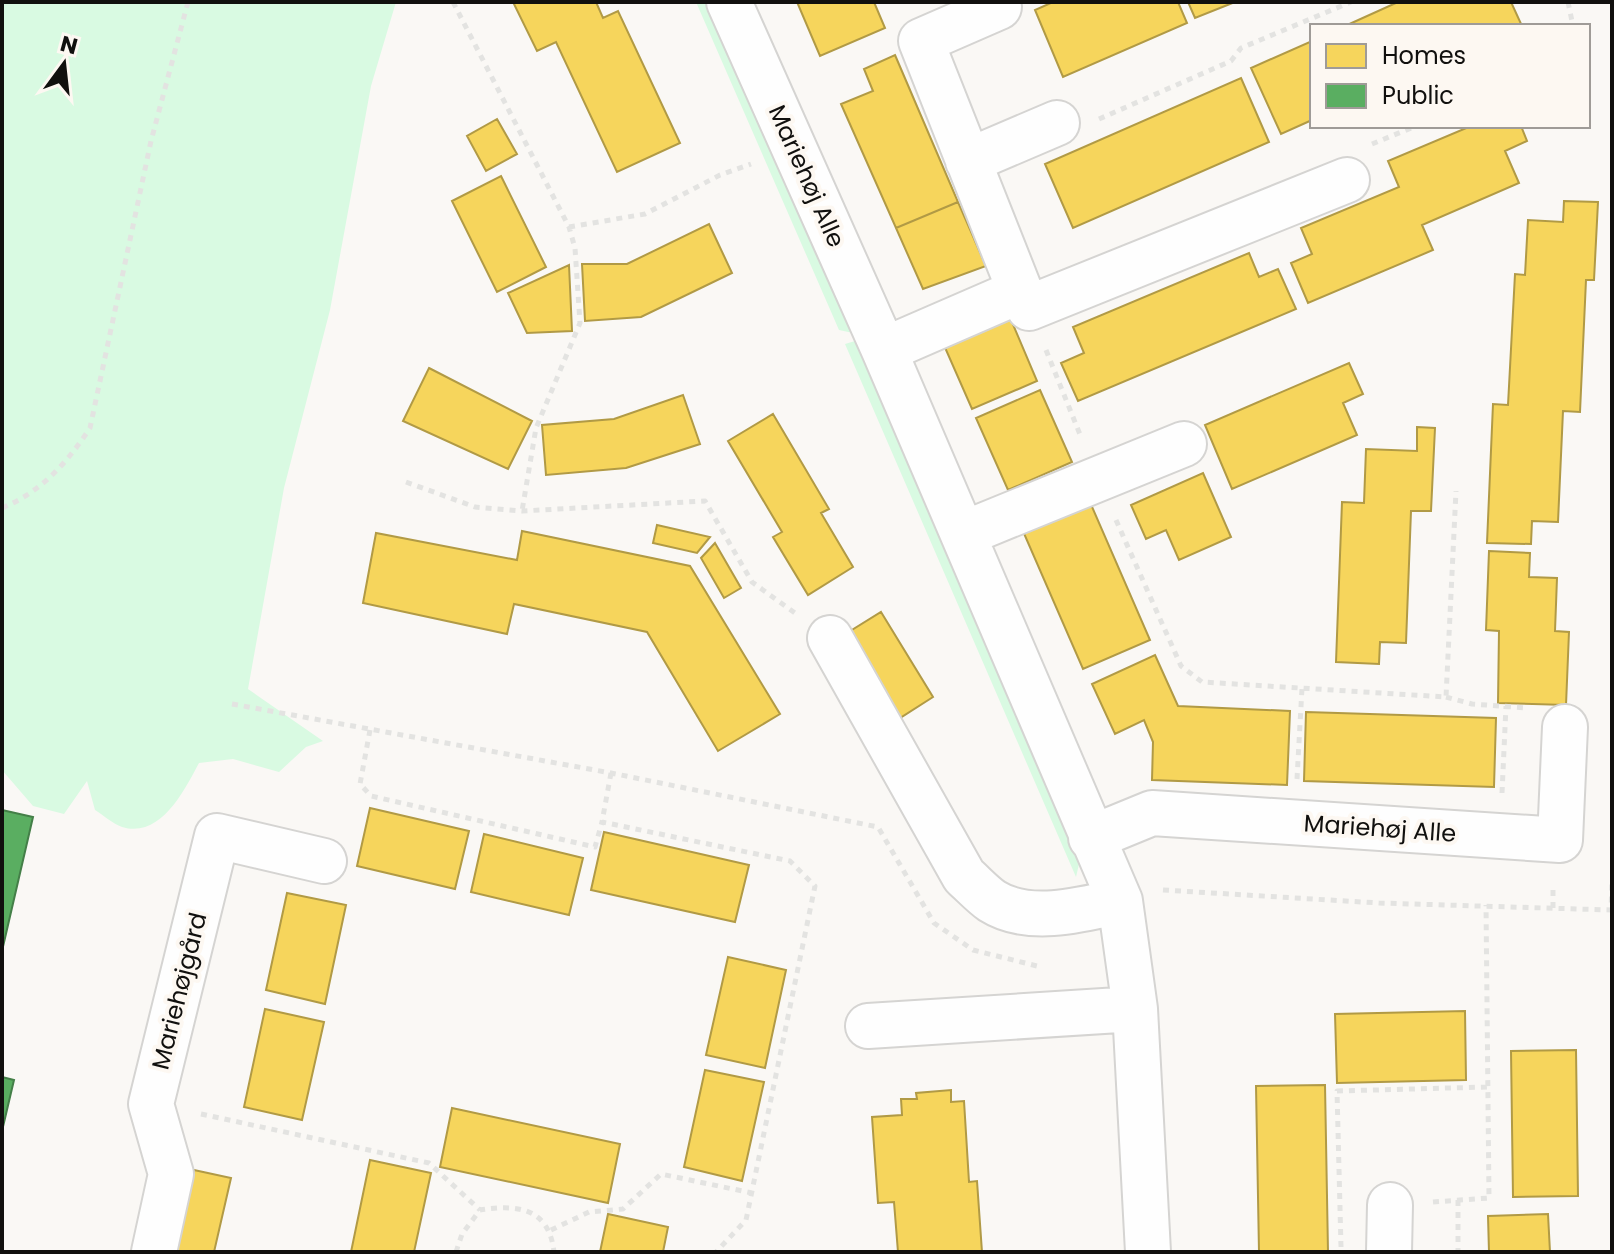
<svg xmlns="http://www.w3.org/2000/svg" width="1614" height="1254" viewBox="0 0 1614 1254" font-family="Poppins,sans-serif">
<rect width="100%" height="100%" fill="#faf8f5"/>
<path fill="#d9fae2" d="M 2,2 L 396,2 L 371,86 L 330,310 L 284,488 L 248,689 L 323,741 L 306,747 L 279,772 L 233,759 L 199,763 C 185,789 161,839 122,827 C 113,824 103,815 95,810 L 87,781 L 64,814 L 33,806 L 2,770 Z
M 696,2 L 711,2 L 853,333 L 839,330 Z
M 855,341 L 1080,860 L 1076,877 L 845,344 Z"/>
<path fill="#f6d55c" stroke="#b19a45" stroke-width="2" d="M 513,2 L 596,2 L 603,18 L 618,11 L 680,143 L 617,172 L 556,42 L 537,51 Z
M 797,2 L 874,2 L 885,28 L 820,56 Z
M 1053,2 L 1178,2 L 1187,23 L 1063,77 L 1035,10 Z
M 1188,2 L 1235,2 L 1195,18 Z
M 1398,2 L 1511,2 L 1522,26 L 1345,26 Z
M 1312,41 L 1312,120 L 1281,134 L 1251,68 Z
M 895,55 L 958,202 L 896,228 L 841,104 L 873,91 L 864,69 Z
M 1241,78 L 1269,142 L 1073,228 L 1045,164 Z
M 497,119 L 517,154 L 486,171 L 467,136 Z
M 1471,126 L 1521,126 L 1527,141 L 1505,151 L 1519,183 L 1422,225 L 1433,250 L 1308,303 L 1291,263 L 1312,254 L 1301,228 L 1399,187 L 1388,161 Z
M 501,176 L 546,267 L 497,292 L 452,201 Z
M 1564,201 L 1598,202 L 1594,280 L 1586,280 L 1580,412 L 1563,411 L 1558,522 L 1532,521 L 1531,544 L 1487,543 L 1493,404 L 1508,405 L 1515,274 L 1525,275 L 1528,220 L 1563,222 Z
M 958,202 L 986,266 L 923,289 L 896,228 Z
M 709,224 L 732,273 L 641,317 L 585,321 L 582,264 L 627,264 Z
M 1249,253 L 1259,277 L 1278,269 L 1296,309 L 1078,401 L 1061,363 L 1084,353 L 1073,327 Z
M 569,265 L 572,331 L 527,333 L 508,293 Z
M 1009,315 L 1037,381 L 972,409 L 943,343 Z
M 1349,363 L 1363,394 L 1343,403 L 1357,435 L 1232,489 L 1205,425 Z
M 429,368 L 532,421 L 508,469 L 403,421 Z
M 1040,390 L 1072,462 L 1008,490 L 976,418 Z
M 683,395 L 700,444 L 626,468 L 546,475 L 542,425 L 614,419 Z
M 773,414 L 829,509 L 821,513 L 853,567 L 808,595 L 773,537 L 782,532 L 728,441 Z
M 1417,427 L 1435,428 L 1431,511 L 1411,511 L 1406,643 L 1380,642 L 1379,664 L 1336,662 L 1342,502 L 1364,503 L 1366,449 L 1417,451 Z
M 1203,473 L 1231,537 L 1179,560 L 1166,530 L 1146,539 L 1131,505 Z
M 1086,493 L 1150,640 L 1083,669 L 1019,522 Z
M 657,525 L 710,537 L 697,553 L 653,543 Z
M 522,531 L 690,566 L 780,714 L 718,751 L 647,632 L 514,604 L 507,634 L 363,603 L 376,533 L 517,560 Z
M 715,543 L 741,588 L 724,598 L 701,558 Z
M 1489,551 L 1530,553 L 1529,577 L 1557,578 L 1555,631 L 1569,632 L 1566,705 L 1498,703 L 1499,631 L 1486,630 Z
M 881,612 L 933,697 L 900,718 L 847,633 Z
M 1155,655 L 1178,706 L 1290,711 L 1287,785 L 1152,780 L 1153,742 L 1144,720 L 1115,734 L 1092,684 Z
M 1306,712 L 1496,718 L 1494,787 L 1304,781 Z
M 370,808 L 469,831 L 455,889 L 357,866 Z
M 604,832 L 749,865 L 735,922 L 591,890 Z
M 484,834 L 583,858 L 569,915 L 471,892 Z
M 287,893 L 346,905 L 325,1004 L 266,990 Z
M 728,957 L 786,970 L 765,1068 L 706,1055 Z
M 265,1009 L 324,1022 L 302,1120 L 244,1107 Z
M 1465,1011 L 1466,1080 L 1337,1083 L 1335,1014 Z
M 1576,1050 L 1578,1196 L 1513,1197 L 1511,1051 Z
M 705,1070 L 764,1082 L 742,1181 L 684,1167 Z
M 1325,1085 L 1328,1252 L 1259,1252 L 1256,1086 Z
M 951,1090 L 951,1102 L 964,1101 L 969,1182 L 977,1181 L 982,1252 L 898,1252 L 894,1202 L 878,1203 L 872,1117 L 902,1115 L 901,1099 L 917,1099 L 916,1093 Z
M 452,1108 L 620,1144 L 608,1203 L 440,1167 Z
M 370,1160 L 431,1173 L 414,1252 L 351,1252 Z
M 194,1170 L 231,1178 L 214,1252 L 176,1252 Z
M 608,1214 L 668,1227 L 663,1252 L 600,1252 Z
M 1548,1214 L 1550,1252 L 1489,1252 L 1488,1216 Z"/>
<path fill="#5aae61" stroke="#447f48" stroke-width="2" d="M 2,810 L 33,817 L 2,951 Z
M 2,1077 L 14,1080 L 2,1131 Z"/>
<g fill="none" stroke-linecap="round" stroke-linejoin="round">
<g stroke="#d5d4d2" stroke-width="48">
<path id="minor" d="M 729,2 L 884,350 L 1120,901 L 1135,1009 L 1148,1252
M 999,7 L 921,41 L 1020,291
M 968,161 L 1057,123
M 884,350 L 1020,291 L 1029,308 L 1347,180
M 963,534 L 1184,444
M 830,638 L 964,876 C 973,884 982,894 992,901 C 1028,924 1082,910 1120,901
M 1091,838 L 1152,813 L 1560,840 L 1565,727
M 868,1026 L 1135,1009
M 154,1252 L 171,1174 L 151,1104 L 217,836 L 324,861
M 1389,1252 L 1390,1205"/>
</g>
<path stroke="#e3e3e1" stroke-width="5" stroke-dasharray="6 6" stroke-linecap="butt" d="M 453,2 L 569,227 L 575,248 L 580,323 L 536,428 L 522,511
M 1568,2 L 1573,26
M 1099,119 L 1231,61 L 1241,48 L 1351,2
M 1372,144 L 1416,126
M 569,227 L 645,214 L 720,175 L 751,164
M 1046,350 L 1081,437
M 406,482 L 475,507 L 522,511 L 705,501 L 752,582 L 795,613
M 2,508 C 41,492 67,463 90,428 L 151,141 L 188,2
M 1116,520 L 1181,666 L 1202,682 L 1446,697 L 1456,491
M 1446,697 L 1472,704 L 1528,708
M 232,704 L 611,773 L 878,827 L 934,923 L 973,950 L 1041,967
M 370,730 L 360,784 L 371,796 L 595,847 L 602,822
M 611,773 L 602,822 L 790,861 L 815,886 L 746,1220 L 716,1252
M 1297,779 L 1302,688
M 1502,793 L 1506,706
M 1163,890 L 1379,903 L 1611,910 L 1612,882
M 1553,908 L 1553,885
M 201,1114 L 429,1163 L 480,1210
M 1458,1200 L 1458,1252
M 1433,1202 L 1489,1198 L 1486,905
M 551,1230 L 589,1212 L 623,1209 L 661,1174 L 752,1193
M 1341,1247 L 1337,1091 L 1487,1087
M 456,1252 L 462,1234 L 480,1210 C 518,1204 549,1208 554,1252"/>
<use href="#minor" stroke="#fefefe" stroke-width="44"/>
</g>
<g text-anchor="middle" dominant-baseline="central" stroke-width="8" stroke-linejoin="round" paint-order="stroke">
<g font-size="24" fill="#11100e" stroke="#fdf8f2">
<text transform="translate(807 176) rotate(66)">Mariehøj Alle</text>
<text transform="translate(1380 828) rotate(4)">Mariehøj Alle</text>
<text transform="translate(179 991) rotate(-76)">Mariehøjgård</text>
</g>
</g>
<rect width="1614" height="1254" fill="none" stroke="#11100e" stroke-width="8"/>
<rect x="1310" y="24" width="280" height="104" fill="#fdf8f2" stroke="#9f9b97" stroke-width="2"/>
<rect x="1326" y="44" width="40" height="24" fill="#f6d55c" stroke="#9f9b97" stroke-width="2"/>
<text x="1382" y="64" font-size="24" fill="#11100e">Homes</text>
<rect x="1326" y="84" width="40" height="24" fill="#5aae61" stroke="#9f9b97" stroke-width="2"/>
<text x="1382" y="104" font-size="24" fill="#11100e">Public</text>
<g transform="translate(64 64) rotate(15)" stroke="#fdf8f2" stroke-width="6" paint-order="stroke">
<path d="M0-6L14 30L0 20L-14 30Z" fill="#11100e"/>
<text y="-12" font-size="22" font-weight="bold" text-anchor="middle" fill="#11100e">N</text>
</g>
</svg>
